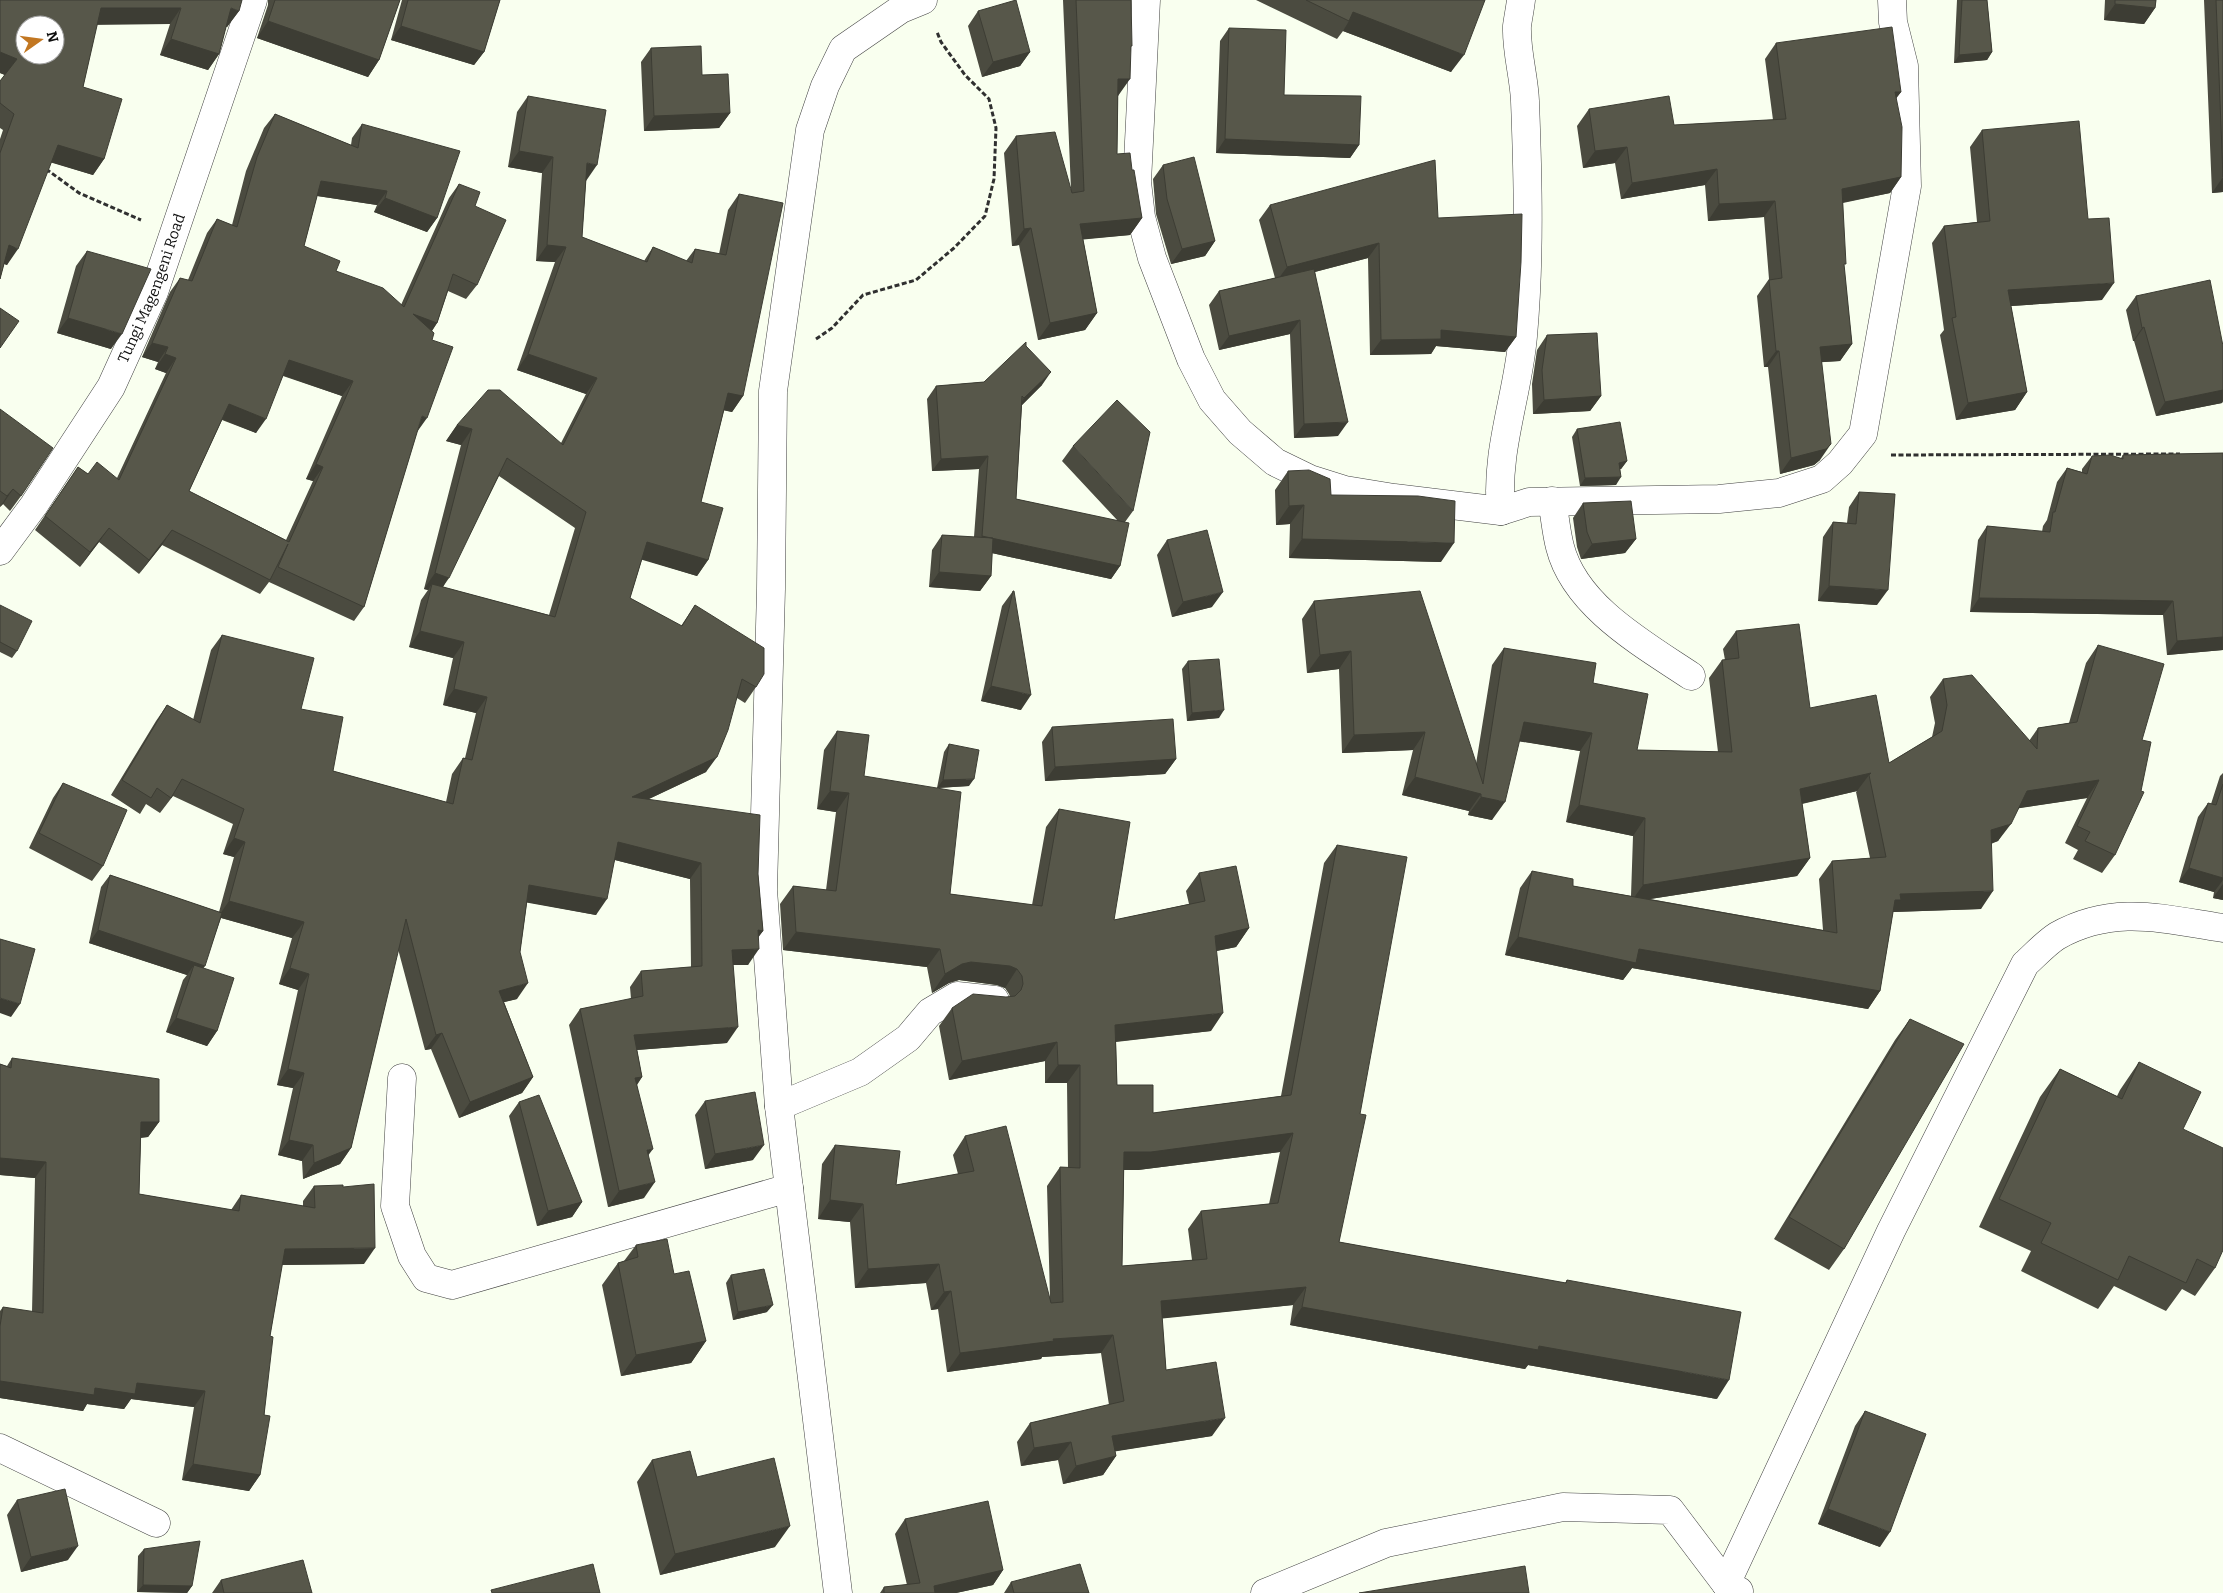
<svg xmlns="http://www.w3.org/2000/svg" width="2223" height="1593" viewBox="0 0 2223 1593" font-family="Bitter,serif">
<rect width="100%" height="100%" fill="#f9ffef"/>
<g fill="none" stroke-linecap="round" stroke-linejoin="round">
<g stroke="#414141" stroke-width="29">
<g id="minor">
<path d="M 1146,0 L 1137,182 L 1141,217 L 1152,258 L 1191,359 L 1212,400 L 1240,432 L 1275,462 L 1310,479 L 1345,490 L 1394,498 L 1501,511 L 1529,502 L 1719,499 L 1779,493 L 1822,479 L 1840,463 L 1863,434 L 1907,186 L 1904,66 L 1893,22 L 1892,0"/>
<path d="M 1552,501 C 1555,516 1556,532 1560,547 C 1575,606 1643,644 1691,676"/>
<path d="M 1501,511 C 1495,451 1518,395 1523,336 C 1530,258 1528,179 1525,101 C 1524,76 1516,51 1517,26 C 1518,18 1520,9 1521,0"/>
<path id="s1" d="M 0,551 L 34,505 L 111,387 L 154,292 L 253,0"/>
<path d="M 402,1078 L 395,1206 L 412,1256 L 426,1278 L 452,1285 L 789,1188"/>
<path d="M 779,1106 L 860,1072 L 908,1038 L 930,1012 L 957,996 L 995,1000"/>
<path d="M 0,1448 L 156,1523"/>
<path d="M 1726,1584 L 1891,1231 L 2025,964 C 2035,955 2046,943 2057,936 C 2114,904 2163,919 2223,928"/>
<path d="M 838,1593 L 779,1106 L 763,890 L 771,589 L 773,391 L 810,130 L 825,86 L 843,49 L 901,9 L 923,0"/>
<path d="M 1265,1593 L 1386,1543 L 1563,1507 L 1670,1510 L 1726,1584 L 1739,1591"/>
</g>
</g>
<path stroke="#303030" stroke-width="3" stroke-dasharray="5 2.5" stroke-linecap="butt" d="M 46,169 L 79,193 L 141,220
M 816,339 L 832,328 L 863,295 L 916,280 L 954,248 L 985,216 L 994,179 L 996,128 L 989,99 L 965,75 L 941,42 L 937,32
M 1891,455 L 2180,454"/>
<use href="#minor" stroke="#fff" stroke-width="28"/>
</g>
<path fill="#4b4b40" fill-rule="evenodd" d="M 0,0 L 239,11 L 227,27 L 226,27 L 219,54 L 208,70 L 160,55 L 170,24 L 97,24 L 83,87 L 104,159 L 93,175 L 51,162 L 7,265 L 4,264 L 0,279 L 0,139 L 3,130 L 0,128 L 0,81 L 5,75 L 0,73 Z
M 268,0 L 400,0 L 379,60 L 368,77 L 257,38 L 268,5 Z
M 402,0 L 500,0 L 484,52 L 474,65 L 391,40 Z
M 1063,0 L 1131,0 L 1131,49 L 1118,96 L 1117,154 L 1132,170 L 1142,218 L 1130,235 L 1083,239 L 1097,313 L 1085,330 L 1038,340 L 1019,245 L 1012,246 L 1004,153 L 1016,136 L 1071,190 Z
M 1256,0 L 1485,0 L 1451,72 L 1343,31 L 1337,39 Z
M 1957,0 L 1987,0 L 1992,52 L 1987,60 L 1954,63 Z
M 2105,0 L 2156,0 L 2155,8 L 2144,24 L 2104,20 Z
M 2204,0 L 2223,0 L 2223,192 L 2212,193 Z
M 978,11 L 1030,52 L 1020,66 L 982,77 L 968,26 Z
M 1229,28 L 1284,95 L 1359,145 L 1350,158 L 1216,153 L 1220,41 Z
M 1776,43 L 1901,92 L 1896,98 L 1901,177 L 1890,193 L 1843,203 L 1844,267 L 1852,344 L 1840,361 L 1822,362 L 1820,460 L 1814,465 L 1780,474 L 1768,367 L 1764,367 L 1757,296 L 1769,279 L 1764,217 L 1708,221 L 1705,185 L 1621,199 L 1615,163 L 1583,168 L 1577,126 L 1589,109 L 1674,125 L 1773,120 L 1765,59 Z
M 651,48 L 702,75 L 730,113 L 719,128 L 644,131 L 641,62 Z
M 528,96 L 586,181 L 586,180 L 582,237 L 644,261 L 653,247 L 686,261 L 695,249 L 719,254 L 728,210 L 739,194 L 743,396 L 732,412 L 724,410 L 701,502 L 708,560 L 697,576 L 642,559 L 630,598 L 681,626 L 695,605 L 756,687 L 745,703 L 737,698 L 706,772 L 649,799 L 758,874 L 763,931 L 758,937 L 748,965 L 733,965 L 727,1043 L 637,1050 L 642,1077 L 637,1085 L 648,1155 L 644,1198 L 608,1207 L 569,1025 L 580,1009 L 631,999 L 630,987 L 641,971 L 691,967 L 690,879 L 615,860 L 596,915 L 527,902 L 520,952 L 517,999 L 504,1002 L 533,1077 L 522,1093 L 459,1118 L 431,1049 L 425,1050 L 398,949 L 351,1148 L 340,1164 L 303,1179 L 302,1161 L 278,1155 L 293,1088 L 277,1085 L 298,990 L 279,984 L 292,938 L 221,918 L 203,968 L 217,1031 L 207,1046 L 166,1032 L 183,980 L 187,975 L 89,943 L 101,887 L 110,875 L 219,912 L 234,857 L 223,854 L 233,824 L 173,796 L 160,813 L 146,804 L 140,814 L 111,795 L 156,721 L 167,705 L 193,720 L 211,650 L 222,635 L 301,709 L 333,771 L 446,802 L 452,774 L 463,758 L 465,758 L 476,713 L 443,705 L 453,658 L 409,647 L 421,600 L 428,590 L 424,589 L 461,445 L 446,441 L 457,425 L 561,443 L 586,394 L 517,370 L 555,262 L 536,261 L 542,173 L 508,167 L 517,112 ZM 499,476 L 575,528 L 549,615 L 443,587 Z
M 275,114 L 351,145 L 352,138 L 362,124 L 437,218 L 427,232 L 374,212 L 377,205 L 317,196 L 304,246 L 336,271 L 401,305 L 449,198 L 459,184 L 475,206 L 477,285 L 466,299 L 448,291 L 437,323 L 432,331 L 432,340 L 417,432 L 364,607 L 354,621 L 269,582 L 260,594 L 162,545 L 139,574 L 99,542 L 80,567 L 35,530 L 78,467 L 88,474 L 117,478 L 166,373 L 155,369 L 158,362 L 142,357 L 170,292 L 180,278 L 188,280 L 207,233 L 217,219 L 232,225 L 246,171 L 264,128 ZM 283,376 L 342,396 L 306,479 L 313,481 L 286,540 L 189,491 L 222,420 L 256,433 Z
M 1982,130 L 2088,219 L 2102,300 L 2011,306 L 2027,392 L 2015,410 L 1956,420 L 1940,335 L 1944,330 L 1932,243 L 1944,226 L 1977,222 L 1970,147 Z
M 1163,165 L 1215,241 L 1205,256 L 1171,264 L 1156,214 L 1153,179 Z
M 1270,205 L 1438,218 L 1516,337 L 1505,352 L 1436,346 L 1431,354 L 1370,355 L 1368,258 L 1315,272 L 1338,436 L 1294,438 L 1290,334 L 1219,350 L 1209,305 L 1219,291 L 1275,278 L 1259,220 Z
M 87,251 L 111,349 L 57,333 L 76,266 Z
M 2136,296 L 2223,346 L 2223,401 L 2222,403 L 2156,416 L 2134,341 L 2133,341 L 2126,310 Z
M 1547,335 L 1601,396 L 1590,411 L 1533,414 L 1532,384 L 1537,350 Z
M 1026,346 L 1042,385 L 1022,405 L 1016,499 L 1118,521 L 1062,461 L 1073,446 L 1133,511 L 1125,522 L 1120,566 L 1111,579 L 992,553 L 991,576 L 980,591 L 929,587 L 932,550 L 942,535 L 974,537 L 979,469 L 932,471 L 927,399 L 936,386 L 984,382 Z
M 0,409 L 21,496 L 10,511 L 3,504 L 0,507 Z
M 1577,429 L 1627,461 L 1621,469 L 1620,469 L 1616,485 L 1580,486 L 1572,437 Z
M 2223,453 L 2223,650 L 2167,655 L 2163,615 L 1970,612 L 1978,540 L 1987,526 L 2042,532 L 2043,526 L 2047,520 L 2057,482 L 2067,468 L 2082,472 L 2082,469 L 2092,456 L 2121,458 L 2123,455 Z
M 1288,471 L 1331,495 L 1441,562 L 1289,558 L 1290,524 L 1276,525 L 1275,490 Z
M 1859,492 L 1877,605 L 1818,601 L 1823,537 L 1833,522 L 1847,523 L 1849,507 Z
M 1583,503 L 1636,539 L 1625,553 L 1581,559 L 1577,547 L 1573,518 Z
M 1167,540 L 1212,607 L 1172,617 L 1157,555 Z
M 1013,591 L 1021,710 L 981,701 L 1002,606 Z
M 1314,601 L 1476,764 L 1492,665 L 1504,648 L 1593,683 L 1637,750 L 1718,752 L 1709,678 L 1722,660 L 1725,660 L 1723,649 L 1736,631 L 1810,708 L 1889,763 L 1932,737 L 1935,723 L 1930,697 L 1943,679 L 2029,741 L 2038,728 L 2069,723 L 2086,663 L 2098,645 L 2142,740 L 2115,855 L 2102,873 L 2073,859 L 2078,850 L 2065,843 L 2087,798 L 2018,808 L 1998,841 L 1991,844 L 1981,909 L 1893,912 L 1880,991 L 1868,1009 L 1632,968 L 1623,980 L 1505,955 L 1520,888 L 1532,871 L 1573,886 L 1631,896 L 1633,836 L 1566,822 L 1580,751 L 1519,741 L 1492,820 L 1468,815 L 1469,811 L 1402,795 L 1413,750 L 1342,753 L 1339,669 L 1307,673 L 1302,619 ZM 1857,791 L 1856,792 L 1870,858 L 1832,861 L 1819,879 L 1823,930 L 1650,899 L 1797,876 L 1810,858 L 1802,804 Z
M 0,605 L 17,651 L 12,658 L 0,652 Z
M 1188,661 L 1219,718 L 1187,721 L 1182,669 Z
M 1052,727 L 1176,759 L 1165,774 L 1045,781 L 1042,742 Z
M 837,731 L 864,776 L 950,894 L 1032,905 L 1046,827 L 1059,809 L 1114,920 L 1189,904 L 1186,891 L 1199,873 L 1249,928 L 1236,947 L 1216,951 L 1211,1031 L 1116,1042 L 1117,1085 L 1153,1113 L 1281,1096 L 1324,863 L 1337,845 L 1360,1114 L 1339,1242 L 1565,1283 L 1567,1280 L 1717,1399 L 1528,1365 L 1525,1369 L 1290,1325 L 1293,1305 L 1162,1318 L 1166,1370 L 1212,1436 L 1115,1451 L 1116,1456 L 1103,1475 L 1063,1484 L 1058,1460 L 1021,1466 L 1017,1442 L 1030,1423 L 1109,1405 L 1101,1353 L 1042,1357 L 1041,1359 L 947,1372 L 938,1309 L 931,1310 L 926,1283 L 855,1288 L 850,1222 L 818,1219 L 822,1164 L 835,1145 L 896,1185 L 958,1174 L 953,1155 L 965,1136 L 1050,1298 L 1047,1186 L 1060,1167 L 1068,1168 L 1067,1083 L 1045,1083 L 1045,1061 L 949,1080 L 939,1026 L 952,1008 L 1010,997 L 1009,994 L 1005,988 L 997,985 L 959,980 L 949,983 L 932,993 L 927,967 L 783,950 L 780,904 L 793,886 L 826,890 L 836,812 L 817,809 L 824,750 ZM 1280,1152 L 1269,1204 L 1201,1211 L 1188,1229 L 1192,1260 L 1122,1266 L 1124,1170 L 1138,1170 Z
M 949,744 L 969,786 L 937,788 L 944,752 Z
M 2223,773 L 2223,900 L 2213,898 L 2214,892 L 2179,882 L 2198,817 L 2208,803 L 2211,804 L 2220,776 Z
M 63,783 L 103,866 L 92,881 L 29,848 L 53,798 Z
M 1910,1019 L 1844,1249 L 1829,1270 L 1774,1239 L 1895,1040 Z
M 12,1058 L 159,1122 L 148,1137 L 141,1138 L 139,1194 L 231,1210 L 241,1195 L 303,1206 L 303,1201 L 314,1186 L 364,1264 L 282,1265 L 270,1336 L 260,1475 L 249,1491 L 182,1480 L 194,1407 L 131,1399 L 124,1409 L 87,1404 L 83,1411 L 0,1398 L 0,1311 L 3,1307 L 32,1312 L 35,1178 L 0,1175 L 0,1064 L 7,1066 Z
M 2139,1062 L 2183,1129 L 2215,1268 L 2195,1296 L 2182,1289 L 2166,1311 L 2114,1286 L 2098,1309 L 2021,1271 L 2031,1251 L 1979,1227 L 2040,1097 L 2060,1069 L 2117,1096 L 2120,1090 Z
M 705,1101 L 753,1160 L 705,1169 L 695,1115 Z
M 519,1102 L 582,1202 L 572,1217 L 537,1226 L 509,1116 Z
M 636,1245 L 706,1341 L 691,1363 L 621,1376 L 602,1285 L 618,1263 L 624,1261 Z
M 731,1275 L 767,1312 L 733,1320 L 726,1283 Z
M 1865,1411 L 1880,1547 L 1818,1524 L 1855,1426 Z
M 652,1460 L 697,1477 L 775,1547 L 660,1575 L 637,1482 Z
M 17,1500 L 68,1560 L 21,1572 L 7,1515 Z
M 905,1519 L 1003,1570 L 993,1585 L 956,1593 L 880,1593 L 884,1587 L 907,1585 L 895,1534 Z
M 144,1549 L 192,1586 L 187,1593 L 137,1592 L 138,1556 Z
M 221,1580 L 312,1593 L 212,1593 Z
M 1011,1582 L 1089,1593 L 1004,1593 Z"/>
<path fill="#3d3d34" d="M 2115,4 L 2155,8 L 2144,24 L 2104,20 Z
M 101,8 L 181,8 L 170,24 L 89,25 Z
M 231,8 L 239,11 L 227,27 L 220,25 Z
M 1353,12 L 1464,55 L 1451,72 L 1343,31 L 1349,21 Z
M 268,21 L 379,60 L 368,77 L 257,38 Z
M 401,26 L 484,52 L 474,65 L 391,40 Z
M 171,39 L 219,54 L 208,70 L 160,55 Z
M 0,52 L 17,59 L 5,75 L 0,73 Z
M 1030,52 L 1020,66 L 982,77 L 993,62 Z
M 1992,52 L 1987,60 L 1954,63 L 1959,55 Z
M 1118,79 L 1130,79 L 1118,96 L 1106,96 Z
M 1895,92 L 1901,92 L 1889,108 Z
M 730,113 L 719,128 L 644,131 L 654,116 Z
M 1225,139 L 1359,145 L 1350,158 L 1216,153 Z
M 58,145 L 104,159 L 93,175 L 46,161 Z
M 1627,147 L 1615,163 L 1583,168 L 1595,151 Z
M 519,151 L 553,157 L 542,173 L 508,167 Z
M 587,163 L 597,165 L 586,181 L 576,179 Z
M 1717,169 L 1705,185 L 1621,199 L 1632,183 Z
M 1901,177 L 1890,193 L 1830,205 L 1842,189 Z
M 2223,177 L 2223,192 L 2212,193 Z
M 321,181 L 387,191 L 377,205 L 311,195 Z
M 385,198 L 437,218 L 427,232 L 374,212 Z
M 1775,201 L 1764,217 L 1708,221 L 1719,204 Z
M 1142,218 L 1130,235 L 1068,241 L 1080,224 Z
M 1031,228 L 1019,245 L 1012,246 L 1024,229 Z
M 1215,241 L 1205,256 L 1171,264 L 1182,249 Z
M 1379,243 L 1368,258 L 1276,282 L 1287,267 Z
M 9,245 L 18,249 L 7,265 L 0,262 Z
M 547,245 L 566,247 L 555,262 L 536,261 Z
M 2114,283 L 2102,300 L 1996,307 L 2008,290 Z
M 1097,313 L 1085,330 L 1038,340 L 1050,323 Z
M 413,314 L 437,323 L 427,338 Z
M 68,318 L 122,334 L 111,349 L 57,333 Z
M 1300,320 L 1290,334 L 1219,350 L 1229,336 Z
M 2144,327 L 2134,341 L 2133,341 L 2142,328 Z
M 1441,330 L 1516,337 L 1505,352 L 1436,346 L 1431,354 L 1370,355 L 1381,340 Z
M 152,343 L 168,347 L 158,362 L 142,357 Z
M 1852,344 L 1840,361 L 1809,363 L 1820,347 Z
M 1776,351 L 1779,351 L 1768,367 L 1764,367 Z
M 165,354 L 176,358 L 166,373 L 155,369 Z
M 528,354 L 597,378 L 586,394 L 517,370 Z
M 289,360 L 353,381 L 342,396 L 279,374 Z
M 1051,372 L 1042,385 L 1016,411 L 1024,398 Z
M 2223,390 L 2223,401 L 2222,403 L 2156,416 L 2165,402 Z
M 2027,392 L 2015,410 L 1956,420 L 1968,403 Z
M 728,393 L 743,396 L 732,412 L 717,409 Z
M 1601,396 L 1590,411 L 1533,414 L 1544,400 Z
M 229,404 L 266,419 L 256,433 L 219,418 Z
M 422,416 L 427,418 L 417,432 Z
M 1348,422 L 1338,436 L 1294,438 L 1304,424 Z
M 457,425 L 472,429 L 461,445 L 446,441 Z
M 1831,444 L 1820,460 L 1814,465 L 1780,474 L 1791,458 Z
M 988,456 L 979,469 L 932,471 L 941,459 Z
M 1627,461 L 1621,469 L 1614,470 L 1619,463 Z
M 316,464 L 323,467 L 313,481 L 306,479 Z
M 1621,477 L 1616,485 L 1580,486 L 1585,478 Z
M 13,489 L 3,504 L 0,507 L 7,496 Z
M 1304,505 L 1290,524 L 1276,525 L 1289,506 Z
M 109,528 L 99,542 L 80,567 L 90,552 Z
M 172,530 L 162,545 L 139,574 L 149,560 Z
M 982,536 L 1120,566 L 1111,579 L 973,549 Z
M 1302,539 L 1454,543 L 1441,562 L 1289,558 Z
M 1636,539 L 1625,553 L 1581,559 L 1592,544 Z
M 647,542 L 708,560 L 697,576 L 636,558 Z
M 939,572 L 991,576 L 980,591 L 929,587 Z
M 435,573 L 449,578 L 438,594 L 432,584 L 428,590 L 424,589 Z
M 1829,586 L 1888,590 L 1877,605 L 1818,601 Z
M 1223,592 L 1212,607 L 1172,617 L 1183,602 Z
M 1979,598 L 2173,601 L 2163,615 L 1970,612 Z
M 420,631 L 464,642 L 453,658 L 409,647 Z
M 2223,637 L 2223,650 L 2167,655 L 2177,641 Z
M 1351,651 L 1339,669 L 1307,673 L 1320,655 Z
M 991,686 L 1031,695 L 1021,710 L 981,701 Z
M 454,689 L 487,697 L 476,713 L 443,705 Z
M 1224,710 L 1219,718 L 1187,721 L 1192,713 Z
M 1524,722 L 1592,733 L 1580,751 L 1511,740 Z
M 1425,732 L 1413,750 L 1342,753 L 1354,735 Z
M 717,757 L 706,772 L 621,812 L 632,797 Z
M 1176,759 L 1165,774 L 1045,781 L 1055,767 Z
M 1871,773 L 1869,775 L 1857,791 L 1787,807 L 1800,789 Z
M 1415,777 L 1481,794 L 1469,811 L 1402,795 Z
M 974,779 L 969,786 L 937,788 L 943,780 Z
M 2099,780 L 2087,798 L 2014,809 L 2027,791 Z
M 830,791 L 849,793 L 836,812 L 817,809 Z
M 1481,797 L 1505,802 L 1492,820 L 1468,815 Z
M 1579,805 L 1645,818 L 1633,836 L 1566,822 Z
M 2011,824 L 1998,841 L 1978,847 L 1991,830 Z
M 234,838 L 245,842 L 234,857 L 223,854 Z
M 618,842 L 701,863 L 690,879 L 607,858 Z
M 1810,858 L 1797,876 L 1631,902 L 1643,885 Z
M 2189,868 L 2223,878 L 2223,880 L 2214,892 L 2179,882 Z
M 2223,884 L 2223,900 L 2213,898 Z
M 529,885 L 607,899 L 596,915 L 518,901 Z
M 1993,891 L 1981,909 L 1893,912 L 1883,918 L 1900,894 Z
M 229,901 L 304,922 L 292,938 L 218,917 Z
M 1249,928 L 1236,947 L 1202,954 L 1215,936 Z
M 98,930 L 205,966 L 196,978 L 194,965 L 187,975 L 89,943 Z
M 758,930 L 763,931 L 752,946 Z
M 796,932 L 940,949 L 927,967 L 783,950 Z
M 1518,937 L 1639,949 L 1880,991 L 1868,1009 L 1632,968 L 1623,980 L 1505,955 Z
M 759,949 L 748,965 L 721,965 L 732,950 Z
M 971,962 L 1010,966 L 1017,969 L 1005,988 L 997,985 L 959,980 L 949,983 L 932,993 L 945,974 L 962,964 Z
M 290,968 L 309,974 L 298,990 L 279,984 Z
M 528,983 L 517,999 L 488,1006 L 499,991 Z
M 0,998 L 20,1004 L 11,1017 L 0,1013 Z
M 1223,1013 L 1211,1031 L 1103,1043 L 1115,1025 Z
M 176,1018 L 217,1031 L 207,1046 L 166,1032 Z
M 738,1027 L 727,1043 L 623,1051 L 634,1035 Z
M 442,1033 L 431,1049 L 425,1050 L 436,1035 Z
M 1057,1042 L 1045,1061 L 949,1080 L 962,1061 Z
M 1058,1065 L 1080,1065 L 1067,1083 L 1045,1083 Z
M 288,1069 L 304,1073 L 293,1088 L 277,1085 Z
M 533,1077 L 522,1093 L 459,1118 L 470,1102 Z
M 642,1077 L 631,1093 L 635,1078 Z
M 141,1122 L 159,1122 L 148,1137 L 130,1138 Z
M 1293,1133 L 1280,1152 L 1138,1170 L 1111,1170 L 1124,1152 Z
M 289,1140 L 313,1145 L 302,1161 L 278,1155 Z
M 764,1145 L 753,1160 L 705,1169 L 715,1154 Z
M 351,1148 L 340,1164 L 303,1179 L 314,1163 Z
M 653,1149 L 641,1165 L 647,1150 Z
M 0,1158 L 46,1162 L 35,1178 L 0,1175 Z
M 655,1182 L 644,1198 L 608,1207 L 619,1191 Z
M 830,1200 L 863,1204 L 850,1222 L 818,1219 Z
M 582,1202 L 572,1217 L 537,1226 L 548,1211 Z
M 375,1248 L 364,1264 L 274,1265 L 285,1249 Z
M 939,1264 L 926,1283 L 855,1288 L 868,1269 Z
M 1306,1287 L 1293,1305 L 1148,1320 L 1161,1301 Z
M 951,1291 L 938,1309 L 931,1310 L 944,1292 Z
M 773,1305 L 767,1312 L 733,1320 L 738,1312 Z
M 1302,1307 L 1539,1346 L 1729,1380 L 1717,1399 L 1528,1365 L 1525,1369 L 1290,1325 Z
M 1113,1335 L 1101,1353 L 1042,1357 L 1041,1359 L 947,1372 L 960,1353 L 1053,1339 Z
M 706,1341 L 691,1363 L 621,1376 L 636,1355 Z
M 0,1381 L 95,1388 L 137,1383 L 205,1391 L 194,1407 L 131,1399 L 124,1409 L 87,1404 L 83,1411 L 0,1398 Z
M 1225,1418 L 1212,1436 L 1099,1454 L 1112,1436 Z
M 1071,1442 L 1058,1460 L 1021,1466 L 1034,1448 Z
M 1116,1456 L 1103,1475 L 1063,1484 L 1076,1466 Z
M 193,1464 L 260,1475 L 249,1491 L 182,1480 Z
M 1828,1509 L 1890,1532 L 1880,1547 L 1818,1524 Z
M 790,1526 L 775,1547 L 660,1575 L 675,1554 Z
M 78,1546 L 68,1560 L 21,1572 L 31,1557 Z
M 1003,1570 L 993,1585 L 956,1593 L 928,1593 L 934,1586 Z
M 143,1585 L 192,1586 L 187,1593 L 137,1592 Z"/>
<path fill="#57574a" stroke="#3d3d34" fill-rule="evenodd" d="M 0,0 L 242,0 L 239,11 L 231,8 L 219,54 L 171,39 L 181,8 L 101,8 L 83,87 L 122,99 L 104,159 L 58,145 L 18,249 L 9,245 L 0,279 L 0,153 L 14,114 L 0,103 L 0,81 L 17,59 L 0,52 ZM 25,25 L 55,25 L 55,55 L 25,55 Z
M 275,0 L 400,0 L 379,60 L 268,21 Z
M 408,0 L 500,0 L 484,52 L 401,26 Z
M 1016,0 L 1030,52 L 993,62 L 978,11 Z
M 1076,0 L 1131,0 L 1132,46 L 1131,46 L 1130,79 L 1118,79 L 1117,154 L 1130,153 L 1132,170 L 1134,170 L 1142,218 L 1080,224 L 1097,313 L 1050,323 L 1031,228 L 1024,229 L 1016,136 L 1055,132 L 1072,193 L 1084,191 Z
M 1306,0 L 1485,0 L 1464,55 L 1353,12 L 1349,21 Z
M 1962,0 L 1987,0 L 1992,52 L 1959,55 Z
M 2115,0 L 2156,0 L 2155,8 L 2115,4 Z
M 2216,0 L 2223,0 L 2223,177 Z
M 1892,27 L 1901,92 L 1895,92 L 1902,127 L 1901,177 L 1842,189 L 1846,264 L 1844,264 L 1852,344 L 1820,347 L 1831,444 L 1826,449 L 1791,458 L 1779,351 L 1776,351 L 1769,280 L 1782,278 L 1775,201 L 1719,204 L 1717,169 L 1632,183 L 1627,147 L 1595,151 L 1589,109 L 1669,96 L 1674,125 L 1786,119 L 1776,43 Z
M 1229,28 L 1286,30 L 1284,95 L 1361,96 L 1359,145 L 1225,139 Z
M 701,46 L 702,75 L 728,74 L 730,113 L 654,116 L 651,48 Z
M 528,96 L 606,110 L 597,165 L 587,163 L 582,237 L 647,262 L 653,247 L 692,263 L 695,249 L 726,255 L 739,194 L 783,203 L 743,396 L 728,393 L 701,502 L 723,508 L 708,560 L 647,542 L 630,598 L 682,626 L 695,605 L 764,648 L 764,674 L 756,687 L 742,679 L 728,730 L 717,757 L 632,797 L 760,815 L 758,874 L 763,931 L 758,930 L 759,949 L 732,950 L 738,1027 L 634,1035 L 642,1077 L 635,1078 L 653,1149 L 647,1150 L 655,1182 L 619,1191 L 580,1009 L 643,996 L 641,971 L 702,966 L 701,863 L 618,842 L 607,899 L 529,885 L 520,952 L 528,983 L 499,991 L 533,1077 L 470,1102 L 442,1033 L 436,1035 L 406,919 L 351,1148 L 314,1163 L 313,1145 L 289,1140 L 304,1073 L 288,1069 L 309,974 L 290,968 L 304,922 L 229,901 L 245,842 L 234,838 L 244,809 L 182,779 L 171,798 L 157,788 L 151,798 L 122,780 L 167,705 L 200,723 L 222,635 L 314,658 L 301,709 L 343,717 L 333,771 L 453,804 L 463,758 L 472,760 L 487,697 L 454,689 L 464,642 L 420,631 L 432,584 L 555,617 L 586,512 L 507,458 L 449,578 L 435,573 L 472,429 L 457,425 L 488,390 L 500,390 L 563,445 L 597,378 L 528,354 L 566,247 L 547,245 L 553,157 L 519,151 Z
M 275,114 L 358,148 L 362,124 L 460,151 L 437,218 L 385,198 L 387,191 L 321,181 L 304,246 L 340,261 L 336,271 L 383,288 L 404,307 L 459,184 L 480,192 L 475,206 L 506,220 L 477,285 L 453,274 L 437,323 L 413,314 L 434,333 L 432,340 L 453,347 L 427,418 L 422,416 L 364,607 L 278,567 L 288,544 L 270,580 L 172,530 L 149,560 L 109,528 L 90,552 L 45,516 L 78,467 L 88,474 L 97,462 L 119,480 L 176,358 L 165,354 L 168,347 L 152,343 L 180,278 L 192,281 L 217,219 L 237,227 L 257,157 ZM 289,360 L 353,381 L 316,464 L 323,467 L 289,542 L 189,491 L 229,404 L 266,419 Z
M 2079,121 L 2088,219 L 2109,218 L 2114,283 L 2008,290 L 2027,392 L 1968,403 L 1952,318 L 1956,317 L 1944,226 L 1990,221 L 1982,130 Z
M 1194,157 L 1215,241 L 1182,249 L 1167,199 L 1163,165 Z
M 1435,160 L 1438,218 L 1522,214 L 1521,262 L 1516,337 L 1441,330 L 1441,339 L 1381,340 L 1379,243 L 1287,267 L 1270,205 Z
M 87,251 L 151,269 L 122,334 L 68,318 Z
M 1314,269 L 1348,422 L 1304,424 L 1300,320 L 1229,336 L 1219,291 Z
M 2210,280 L 2223,346 L 2223,390 L 2165,402 L 2144,327 L 2142,328 L 2136,296 Z
M 0,308 L 19,321 L 0,348 Z
M 1597,333 L 1601,396 L 1544,400 L 1542,370 L 1547,335 Z
M 1026,342 L 1026,346 L 1051,372 L 1024,398 L 1022,396 L 1016,499 L 1129,523 L 1120,566 L 982,536 L 988,456 L 941,459 L 936,386 L 984,382 Z
M 1117,400 L 1150,432 L 1133,511 L 1073,446 Z
M 0,409 L 53,448 L 21,496 L 13,489 L 7,496 L 0,491 Z
M 1620,422 L 1627,461 L 1619,463 L 1621,477 L 1585,478 L 1577,429 Z
M 2223,453 L 2223,637 L 2177,641 L 2173,601 L 1979,598 L 1987,526 L 2050,532 L 2053,512 L 2055,512 L 2067,468 L 2087,474 L 2092,456 L 2110,455 L 2123,459 L 2123,455 Z
M 1309,470 L 1330,479 L 1331,495 L 1418,496 L 1455,501 L 1454,543 L 1302,539 L 1304,505 L 1289,506 L 1288,471 Z
M 1859,492 L 1895,494 L 1888,590 L 1829,586 L 1833,522 L 1856,524 Z
M 1631,501 L 1636,539 L 1592,544 L 1587,532 L 1583,503 Z
M 1207,530 L 1223,592 L 1183,602 L 1167,540 Z
M 942,535 L 993,538 L 991,576 L 939,572 Z
M 1013,591 L 1014,591 L 1031,695 L 991,686 Z
M 1420,591 L 1483,784 L 1504,648 L 1596,663 L 1593,683 L 1648,694 L 1637,750 L 1732,752 L 1722,660 L 1739,658 L 1736,631 L 1799,624 L 1810,708 L 1876,695 L 1889,763 L 1942,731 L 1947,705 L 1943,679 L 1972,675 L 2037,749 L 2038,728 L 2077,722 L 2098,645 L 2164,664 L 2142,740 L 2151,742 L 2141,791 L 2144,792 L 2115,855 L 2085,841 L 2090,832 L 2077,826 L 2099,780 L 2027,791 L 2011,824 L 1991,830 L 1993,891 L 1900,894 L 1901,900 L 1895,900 L 1880,991 L 1639,949 L 1636,963 L 1518,937 L 1532,871 L 1573,879 L 1573,886 L 1837,933 L 1832,861 L 1886,857 L 1869,775 L 1871,773 L 1800,789 L 1810,858 L 1643,885 L 1645,818 L 1579,805 L 1592,733 L 1524,722 L 1505,802 L 1481,797 L 1481,794 L 1415,777 L 1425,732 L 1354,735 L 1351,651 L 1320,655 L 1314,601 Z
M 0,605 L 32,621 L 17,651 L 0,642 Z
M 1219,659 L 1224,710 L 1192,713 L 1188,661 Z
M 1173,719 L 1176,759 L 1055,767 L 1052,727 Z
M 837,731 L 869,735 L 864,776 L 961,792 L 950,894 L 1042,906 L 1059,809 L 1130,822 L 1114,920 L 1205,901 L 1199,873 L 1236,866 L 1249,928 L 1215,936 L 1223,1013 L 1115,1025 L 1117,1085 L 1153,1085 L 1153,1113 L 1291,1095 L 1337,845 L 1407,857 L 1360,1114 L 1366,1115 L 1339,1242 L 1566,1283 L 1567,1280 L 1741,1312 L 1729,1380 L 1539,1346 L 1538,1350 L 1302,1307 L 1306,1287 L 1161,1301 L 1166,1370 L 1216,1362 L 1225,1418 L 1112,1436 L 1116,1456 L 1076,1466 L 1071,1442 L 1034,1448 L 1030,1423 L 1124,1401 L 1113,1335 L 1053,1339 L 1054,1341 L 960,1353 L 951,1291 L 944,1292 L 939,1264 L 868,1269 L 863,1204 L 830,1200 L 835,1145 L 900,1151 L 896,1185 L 974,1171 L 965,1136 L 1006,1126 L 1051,1303 L 1063,1302 L 1060,1167 L 1080,1168 L 1080,1065 L 1058,1065 L 1057,1042 L 962,1061 L 952,1008 L 973,994 L 1006,997 L 1015,996 L 1021,990 L 1023,984 L 1022,976 L 1017,969 L 1010,966 L 971,962 L 962,964 L 945,974 L 940,949 L 796,932 L 793,886 L 836,891 L 849,793 L 830,791 ZM 1293,1133 L 1278,1203 L 1201,1211 L 1207,1259 L 1122,1266 L 1124,1152 L 1151,1152 Z
M 949,744 L 979,750 L 974,779 L 943,780 Z
M 63,783 L 127,810 L 103,866 L 39,833 Z
M 2223,784 L 2223,878 L 2189,868 L 2208,803 L 2216,805 Z
M 110,875 L 222,913 L 205,966 L 98,930 Z
M 0,939 L 35,949 L 20,1004 L 0,998 Z
M 194,965 L 234,978 L 217,1031 L 176,1018 Z
M 1910,1019 L 1964,1044 L 1844,1249 L 1789,1217 Z
M 12,1058 L 159,1079 L 159,1122 L 141,1122 L 139,1194 L 239,1211 L 241,1195 L 315,1208 L 314,1186 L 343,1185 L 343,1187 L 374,1184 L 375,1248 L 285,1249 L 270,1336 L 273,1337 L 264,1415 L 270,1416 L 260,1475 L 193,1464 L 205,1391 L 137,1383 L 135,1394 L 95,1388 L 94,1395 L 0,1381 L 0,1326 L 3,1307 L 43,1313 L 46,1162 L 0,1158 L 0,1064 L 11,1068 Z
M 2139,1062 L 2201,1092 L 2183,1129 L 2223,1148 L 2223,1250 L 2215,1268 L 2197,1259 L 2186,1283 L 2129,1256 L 2118,1280 L 2041,1243 L 2051,1223 L 1999,1199 L 2060,1069 L 2122,1099 Z
M 755,1092 L 764,1145 L 715,1154 L 705,1101 Z
M 539,1095 L 582,1202 L 548,1211 L 519,1102 Z
M 667,1239 L 674,1274 L 689,1271 L 706,1341 L 636,1355 L 618,1263 L 638,1257 L 636,1245 Z
M 764,1269 L 773,1305 L 738,1312 L 731,1275 Z
M 1865,1411 L 1926,1434 L 1890,1532 L 1828,1509 Z
M 690,1451 L 697,1477 L 774,1458 L 790,1526 L 675,1554 L 652,1460 Z
M 65,1489 L 78,1546 L 31,1557 L 17,1500 Z
M 988,1501 L 1003,1570 L 934,1586 L 935,1593 L 884,1593 L 884,1587 L 920,1583 L 905,1519 Z
M 200,1541 L 192,1586 L 143,1585 L 144,1549 Z
M 303,1560 L 312,1593 L 224,1593 L 221,1580 Z
M 593,1564 L 600,1593 L 492,1593 L 491,1590 Z
M 1080,1564 L 1089,1593 L 1014,1593 L 1011,1582 Z
M 1525,1566 L 1529,1593 L 1359,1593 Z"/>
<g text-anchor="middle" dominant-baseline="central" stroke-width="5" stroke-linejoin="round" paint-order="stroke">
<g font-size="15" fill="#0e0e0e" stroke="#fff">
<text stroke="none"><textPath href="#s1" startOffset="305">Tungi Magengeni Road</textPath></text>
</g>
</g>
<g transform="translate(40 40) rotate(76)"><circle r="24" fill="#ffffff" stroke="#9f9f9f"/>
<path d="M0-4L9 19L0 12L-9 19Z" fill="#c27722"/>
<text y="-8" font-size="14" font-weight="bold" text-anchor="middle" fill="#0e0e0e">N</text>
</g>
</svg>
